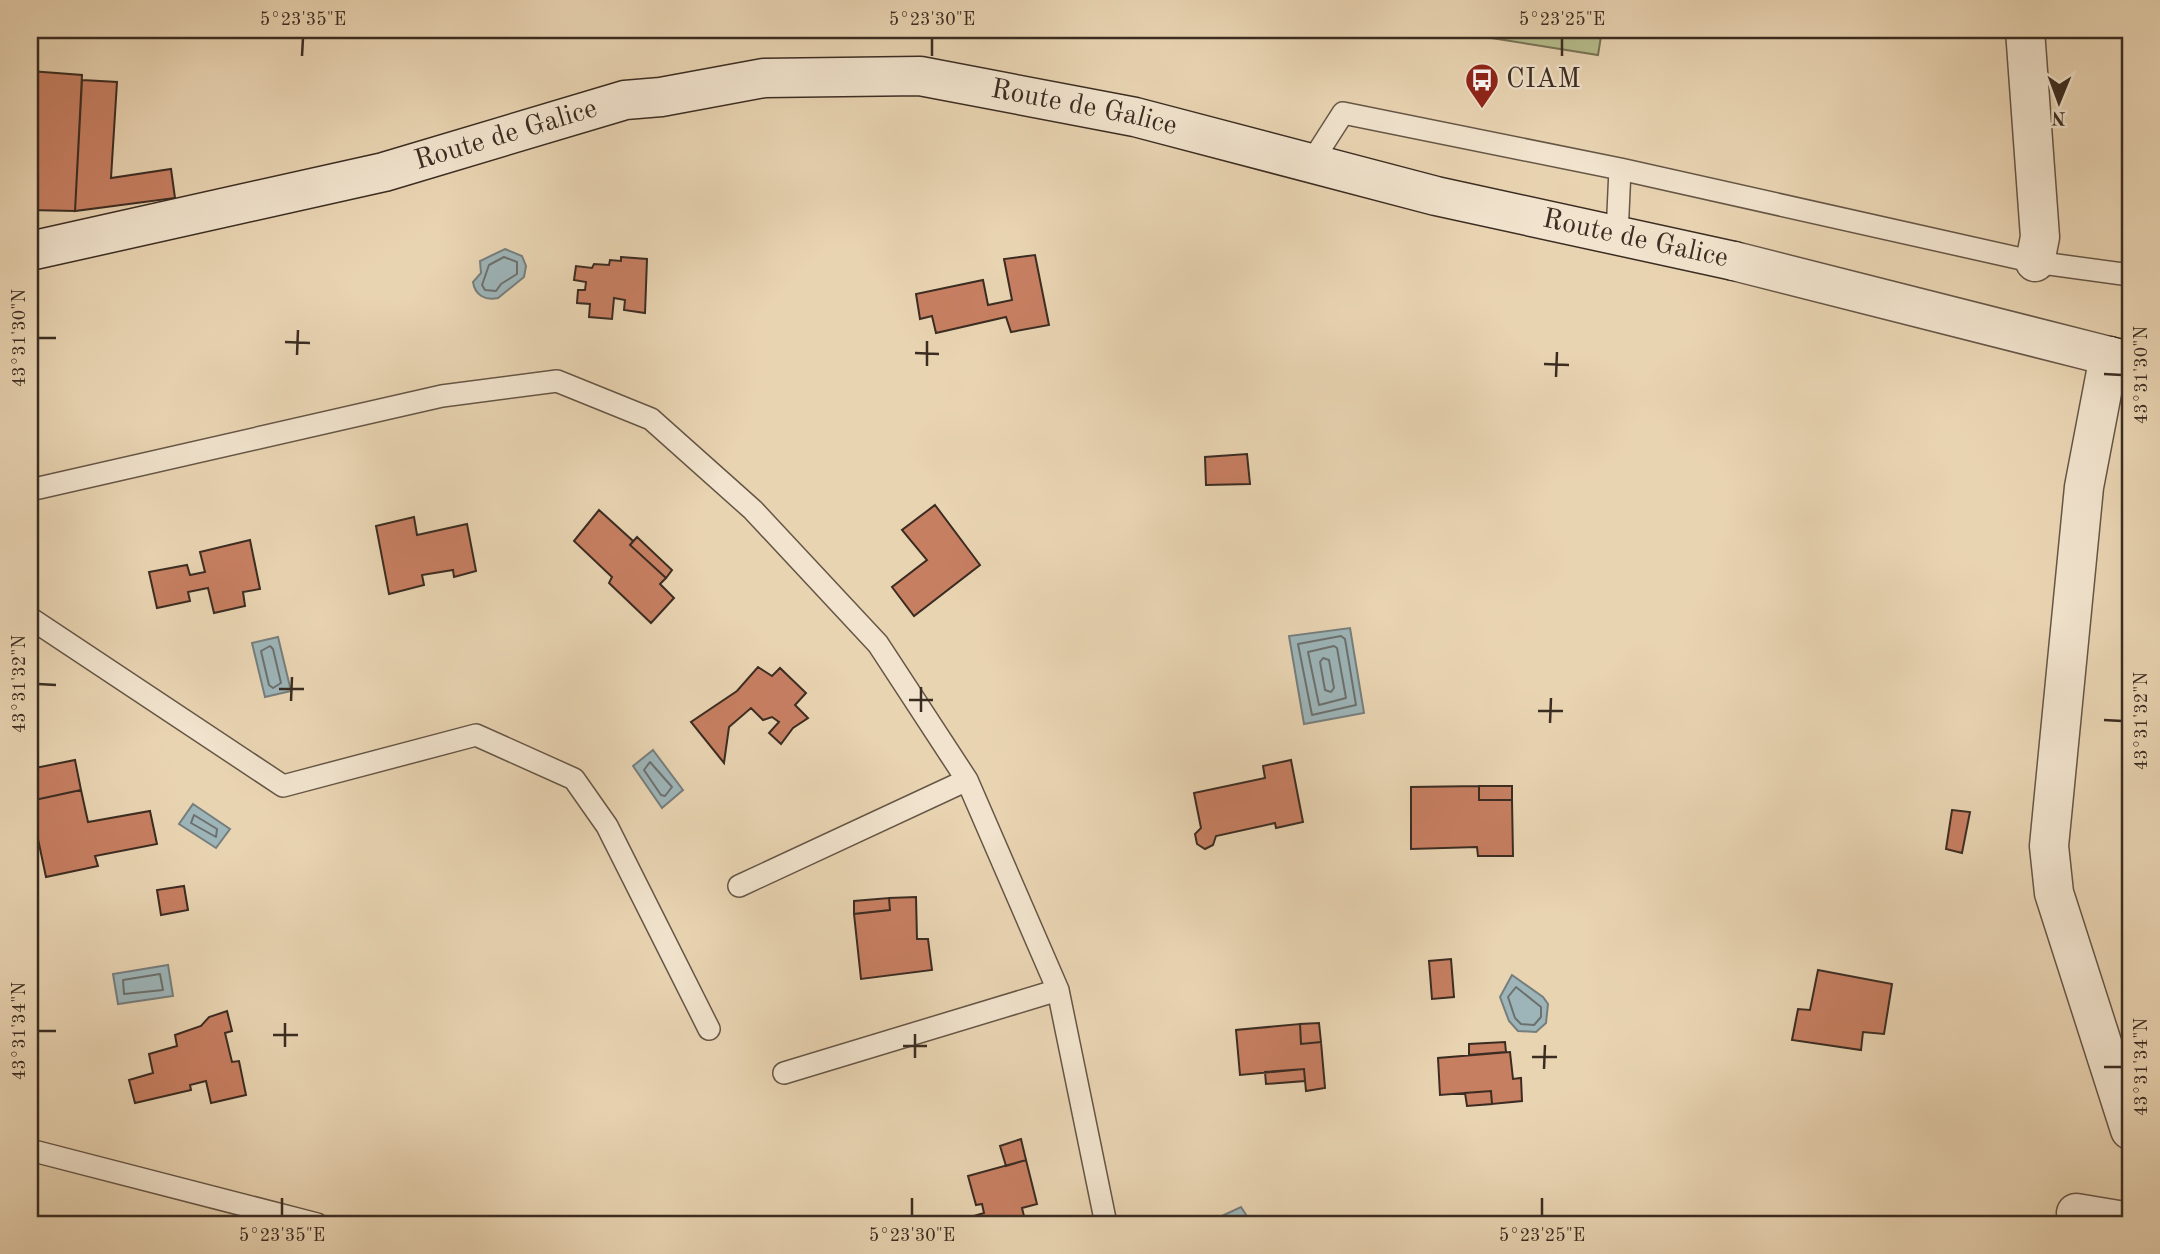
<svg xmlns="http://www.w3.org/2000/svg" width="2160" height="1254" viewBox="0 0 2160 1254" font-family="'Old Standard TT',serif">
<rect width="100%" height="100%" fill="#e9d4b2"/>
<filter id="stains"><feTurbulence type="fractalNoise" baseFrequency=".00286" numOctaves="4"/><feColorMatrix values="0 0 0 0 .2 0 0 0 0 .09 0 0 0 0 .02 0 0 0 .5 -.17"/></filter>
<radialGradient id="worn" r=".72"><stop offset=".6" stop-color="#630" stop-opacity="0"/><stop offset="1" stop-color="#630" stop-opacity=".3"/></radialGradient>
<path fill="#b6bd8c" stroke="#787457" stroke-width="2" d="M 1441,30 L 1602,30 L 1598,55 Z"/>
<path fill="#9db5b9" stroke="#767e7d" stroke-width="2" d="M 505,249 L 522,256 L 526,266 L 524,277 L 498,298 C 485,301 475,295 473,282 L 481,273 L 480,261 Z
M 1350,628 L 1364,713 L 1304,724 L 1289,636 Z
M 278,637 L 291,691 L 265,697 L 252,643 Z
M 653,750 L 683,790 L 662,808 L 633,766 Z
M 193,804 L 230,829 L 216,848 L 179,824 Z
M 168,965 L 173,996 L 118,1004 L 113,974 Z
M 1512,975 L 1543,997 L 1548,1004 L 1546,1023 L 1536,1032 L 1518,1031 L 1509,1021 L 1500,997 Z
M 1241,1207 L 1252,1224 L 1209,1222 Z"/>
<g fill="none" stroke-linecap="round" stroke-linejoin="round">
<path stroke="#6c706e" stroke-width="2" d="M 504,257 L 517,262 L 517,274 L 501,284 L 496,291 L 485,290 L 482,285 L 489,265 Z
M 1341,636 L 1345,639 L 1356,705 L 1312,715 L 1298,644 Z
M 270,646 L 273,649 L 281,683 L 273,688 L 269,685 L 261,651 Z
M 1334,646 L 1337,648 L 1346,698 L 1319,705 L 1308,652 Z
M 1323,658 L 1329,660 L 1334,688 L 1331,692 L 1325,690 L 1320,662 Z
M 650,762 L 672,787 L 665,796 L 661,795 L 644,770 Z
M 194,815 L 217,829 L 216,837 L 191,823 Z
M 160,974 L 163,990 L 124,994 L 123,980 Z
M 1516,987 L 1541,1007 L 1541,1017 L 1534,1025 L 1521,1024 L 1515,1018 L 1508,997 Z"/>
</g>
<path fill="#c77f62" stroke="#3b2c22" stroke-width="2" d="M 30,71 L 82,75 L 75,211 L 30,210 Z
M 82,80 L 117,82 L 111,178 L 171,169 L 175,198 L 75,211 Z
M 1035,255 L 1049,325 L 1011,332 L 1006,317 L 936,333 L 932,316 L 920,319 L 916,294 L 983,280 L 988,305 L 1012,300 L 1004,259 Z
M 621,257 L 647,259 L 645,313 L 624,310 L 625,300 L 614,298 L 612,319 L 589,317 L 590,304 L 577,303 L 578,290 L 585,290 L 586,282 L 574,280 L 576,266 L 592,268 L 594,264 L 609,265 L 610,260 L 621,261 Z
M 1247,454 L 1250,484 L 1206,485 L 1205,457 Z
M 935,505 L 980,565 L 914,616 L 892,587 L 927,560 L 902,530 Z
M 599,510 L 633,541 L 630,545 L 666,578 L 660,584 L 674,598 L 651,623 L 609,583 L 612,577 L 574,541 Z
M 414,517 L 417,535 L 467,524 L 476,571 L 454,577 L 453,570 L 422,575 L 424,585 L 389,594 L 376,526 Z
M 637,537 L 672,570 L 666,578 L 630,545 Z
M 250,540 L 260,589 L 243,592 L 245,606 L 214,613 L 208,588 L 188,592 L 190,601 L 157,608 L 149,572 L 187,565 L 190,575 L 205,572 L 200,552 Z
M 758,667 L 772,676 L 780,668 L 806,693 L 795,705 L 808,718 L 793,728 L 781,744 L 769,733 L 779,722 L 772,717 L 763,720 L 751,708 L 729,727 L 724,763 L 691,722 L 737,691 Z
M 75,760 L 81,790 L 30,801 L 30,769 Z
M 1291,760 L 1303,822 L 1276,828 L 1275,823 L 1216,836 L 1213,845 L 1205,849 L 1197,844 L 1195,834 L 1201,828 L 1194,793 L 1265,778 L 1263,766 Z
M 1479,786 L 1512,786 L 1512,800 L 1479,800 Z
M 1479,786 L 1479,800 L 1512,800 L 1513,856 L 1478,856 L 1477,847 L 1411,849 L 1411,787 Z
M 81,790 L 88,822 L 150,811 L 157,844 L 95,856 L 98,866 L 46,877 L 30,801 Z
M 1952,810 L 1970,812 L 1962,853 L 1946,849 Z
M 184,886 L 188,910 L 161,915 L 157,890 Z
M 916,897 L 917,939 L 928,939 L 932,970 L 861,979 L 854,914 L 890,910 L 889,898 Z
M 889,898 L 890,910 L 854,914 L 854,901 Z
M 1451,959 L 1454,997 L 1432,999 L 1429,961 Z
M 1818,970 L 1892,984 L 1884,1034 L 1863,1032 L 1861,1050 L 1792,1040 L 1798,1009 L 1810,1010 Z
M 227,1011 L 232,1031 L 225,1033 L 232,1062 L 239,1061 L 246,1095 L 211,1103 L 206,1081 L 190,1085 L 191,1090 L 135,1103 L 129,1080 L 153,1073 L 149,1054 L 177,1046 L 175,1035 L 201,1026 L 209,1017 Z
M 1319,1023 L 1321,1042 L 1301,1044 L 1300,1024 Z
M 1300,1024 L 1301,1044 L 1321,1042 L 1325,1088 L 1306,1091 L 1304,1069 L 1240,1075 L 1236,1030 Z
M 1505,1042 L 1506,1052 L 1469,1055 L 1469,1044 Z
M 1510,1052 L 1513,1079 L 1521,1078 L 1522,1101 L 1492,1104 L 1491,1091 L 1440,1095 L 1438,1058 Z
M 1304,1069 L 1305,1081 L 1266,1084 L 1265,1072 Z
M 1491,1091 L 1492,1104 L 1467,1106 L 1465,1093 Z
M 1021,1139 L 1026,1160 L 1006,1166 L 1000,1146 Z
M 1026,1160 L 1037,1204 L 1022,1208 L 1026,1224 L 966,1224 L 964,1219 L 984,1213 L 982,1204 L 976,1205 L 968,1176 Z"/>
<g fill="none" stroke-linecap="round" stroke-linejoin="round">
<g stroke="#665646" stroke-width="24">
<path id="service" d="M 1311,163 L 1343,113 L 1620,169 L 1617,235
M 1620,169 L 2035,262 L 2130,275
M 30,490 L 442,396 L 557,381 L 651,419 L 753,510 L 878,644 L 967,780 L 1058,990 L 1106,1224
M 30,618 L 283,786 L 476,735 L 574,779 L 607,826 L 709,1029
M 739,886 L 967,780
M 784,1073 L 1058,990
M 30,1150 L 317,1224"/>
</g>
<g stroke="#665646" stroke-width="41">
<path id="minor" d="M 2025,30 L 2040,237 L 2035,262
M 2109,356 L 2084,487 L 2049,846 L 2054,893 L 2130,1130
M 2076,1213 L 2130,1222"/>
</g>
<g stroke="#665646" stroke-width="41">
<path id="tertiary" d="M 1734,261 L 2109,356"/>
</g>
<g stroke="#3b2c22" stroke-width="41">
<g id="secondary">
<path id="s1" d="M 30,251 L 384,172 L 625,100 L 661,97 L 764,78 L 920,76 L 1135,117 L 1436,196 L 1734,261"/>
<path d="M 2109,356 L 2130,361"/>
</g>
</g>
<use href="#service" stroke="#f1e3cd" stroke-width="21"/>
<use href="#minor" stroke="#f1e3cd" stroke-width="38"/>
<use href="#tertiary" stroke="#f1e3cd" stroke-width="38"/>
<use href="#secondary" stroke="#f1e3cd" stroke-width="38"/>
</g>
<path fill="none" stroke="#3b2c22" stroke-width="2.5" d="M 302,56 L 303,38M 932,56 L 932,38M 1562,56 L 1562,38M 38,338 L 56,338M 285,342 L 310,343M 915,353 L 939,354M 297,355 L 298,330M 1544,364 L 1569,365M 927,366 L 927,341M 2104,374 L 2122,375M 1556,377 L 1557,352M 38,684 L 56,685M 279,689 L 304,689M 909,700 L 933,700M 291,701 L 292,677M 1538,711 L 1563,711M 921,712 L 921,687M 2104,720 L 2122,721M 1550,723 L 1551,698M 38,1031 L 56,1031M 273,1035 L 298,1035M 903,1046 L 927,1046M 285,1047 L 285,1023M 1532,1057 L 1557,1057M 915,1058 L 915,1034M 2104,1067 L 2122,1067M 1544,1069 L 1545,1045M 282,1216 L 282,1198M 912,1216 L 912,1198M 1542,1216 L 1542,1198"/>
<defs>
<g id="bus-pin" transform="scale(1.75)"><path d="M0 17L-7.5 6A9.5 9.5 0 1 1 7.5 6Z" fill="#8f2418" stroke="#f1e3cd"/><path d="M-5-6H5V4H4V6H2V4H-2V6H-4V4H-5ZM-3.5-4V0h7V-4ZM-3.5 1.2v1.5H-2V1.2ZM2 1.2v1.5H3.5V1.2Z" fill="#fff"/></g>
</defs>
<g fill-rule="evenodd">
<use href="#bus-pin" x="1482" y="80"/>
</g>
<g text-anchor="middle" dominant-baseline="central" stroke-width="5" stroke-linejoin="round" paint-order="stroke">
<g font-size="28" fill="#3b2c22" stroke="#f1e3cd" text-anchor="start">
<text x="1506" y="80">CIAM</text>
</g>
<g font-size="28" fill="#3b2c22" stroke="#f1e3cd">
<text stroke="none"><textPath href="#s1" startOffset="1078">Route de Galice</textPath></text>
<text stroke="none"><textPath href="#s1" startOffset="490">Route de Galice</textPath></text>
<text stroke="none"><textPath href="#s1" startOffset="1645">Route de Galice</textPath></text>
</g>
</g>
<rect width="2160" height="1254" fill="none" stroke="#e9d4b2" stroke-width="77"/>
<g transform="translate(2059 102) rotate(181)" stroke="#f1e3cd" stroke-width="5" paint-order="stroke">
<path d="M0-5L12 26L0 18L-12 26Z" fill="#3b2c22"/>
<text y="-10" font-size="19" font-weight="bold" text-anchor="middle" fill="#3b2c22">N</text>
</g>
<rect x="38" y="38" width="2084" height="1178" fill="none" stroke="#3b2c22" stroke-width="2.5"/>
<g font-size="18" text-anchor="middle" fill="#3b2c22">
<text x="303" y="25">5°23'35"E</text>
<text x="932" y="25">5°23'30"E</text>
<text x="1562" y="25">5°23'25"E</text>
<text transform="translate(19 338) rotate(-90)" y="6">43°31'30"N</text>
<text transform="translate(2141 375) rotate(-90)" y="6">43°31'30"N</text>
<text transform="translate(19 684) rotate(-90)" y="6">43°31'32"N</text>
<text transform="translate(2141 721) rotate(-90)" y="6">43°31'32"N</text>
<text transform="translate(19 1031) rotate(-90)" y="6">43°31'34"N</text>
<text transform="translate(2141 1067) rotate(-90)" y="6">43°31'34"N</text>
<text x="282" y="1241">5°23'35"E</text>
<text x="912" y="1241">5°23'30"E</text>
<text x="1542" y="1241">5°23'25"E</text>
</g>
<rect width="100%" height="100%" filter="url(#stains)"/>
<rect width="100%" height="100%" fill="url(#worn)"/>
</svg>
